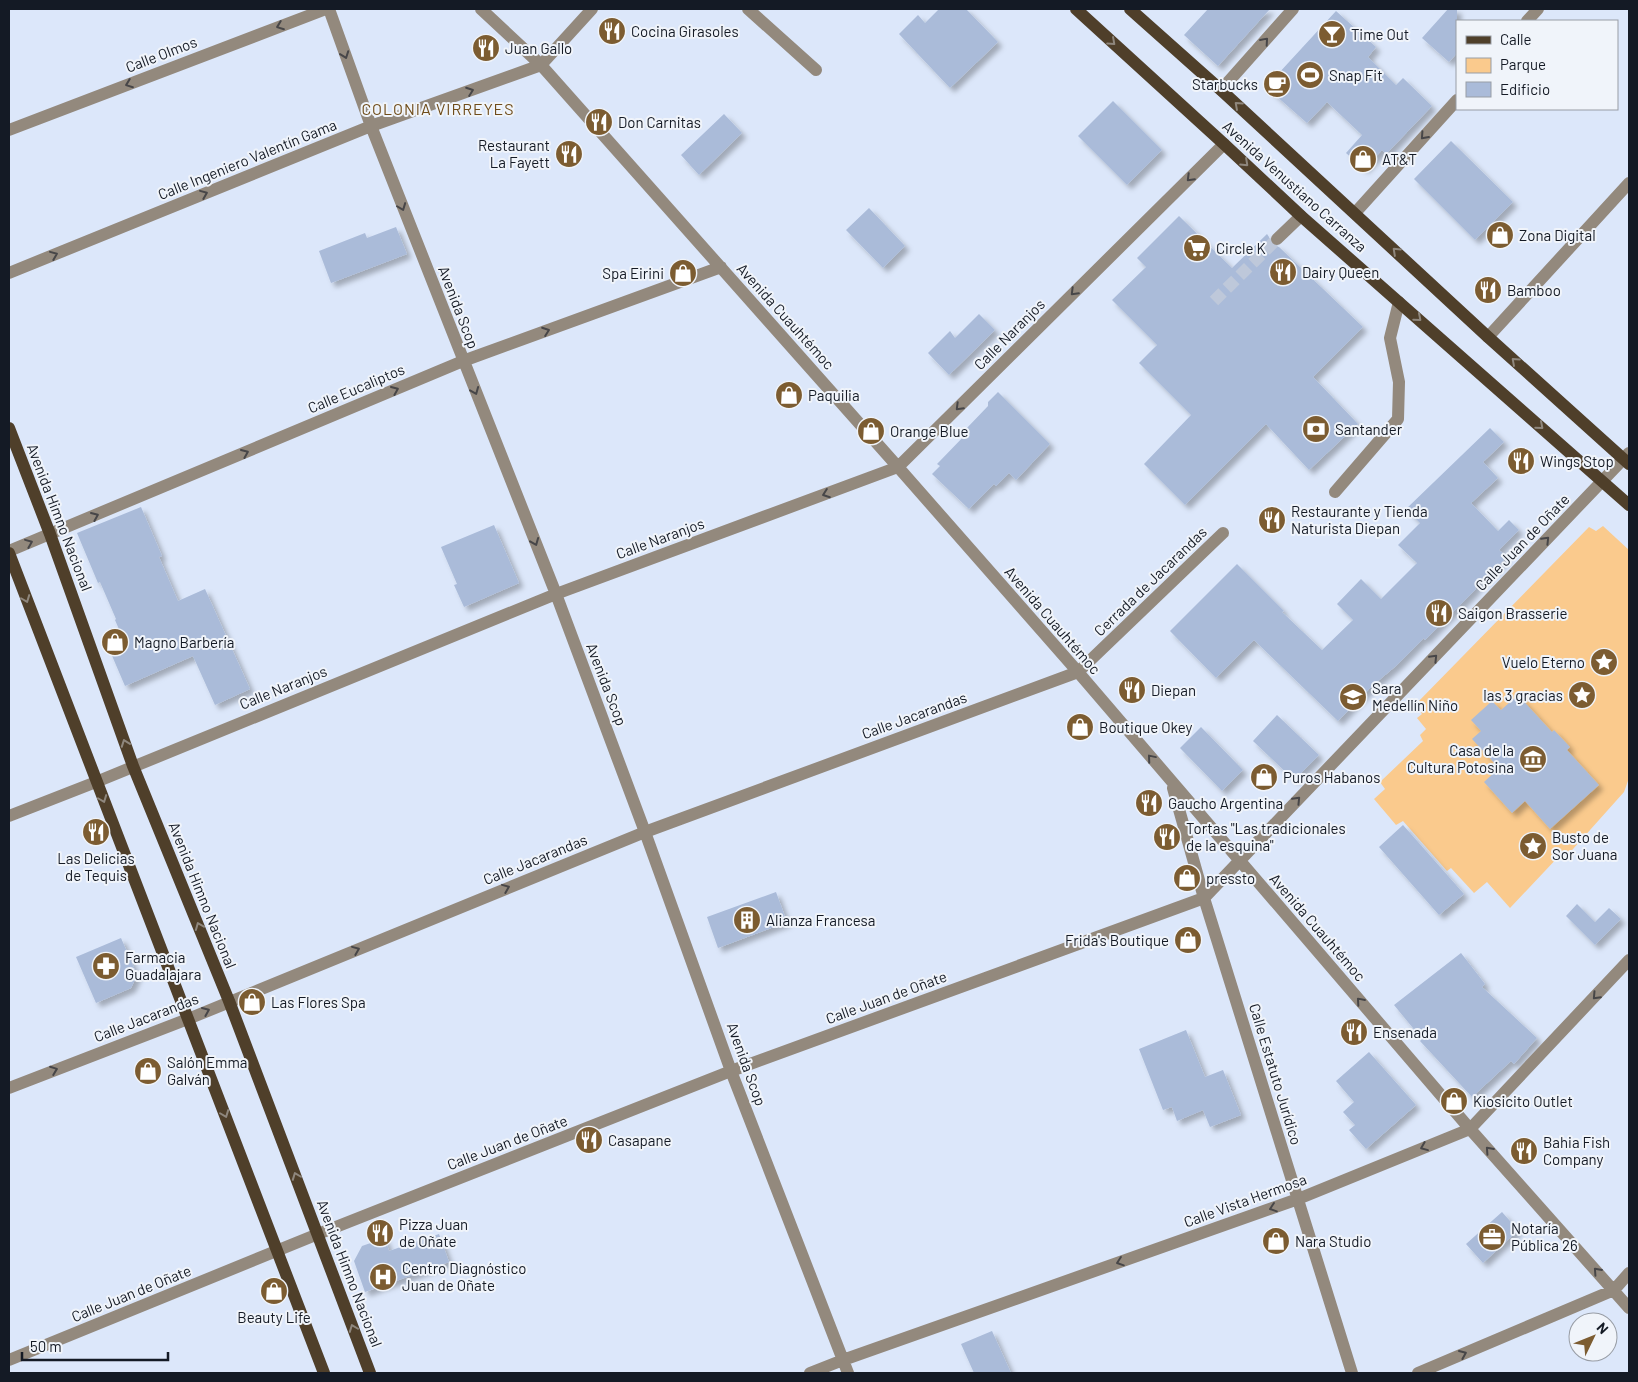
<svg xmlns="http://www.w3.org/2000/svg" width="1638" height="1382" viewBox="0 0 1638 1382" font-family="Barlow,sans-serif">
<defs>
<filter id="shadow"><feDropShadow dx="4.5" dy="4.5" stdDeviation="2.5" flood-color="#0004"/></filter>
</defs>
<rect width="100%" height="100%" fill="#dce7fa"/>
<path fill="#faca8d" d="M 1603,526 L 1629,550 L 1629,778 L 1624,792 L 1565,858 L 1560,855 L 1510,908 L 1487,882 L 1474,893 L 1451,868 L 1447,871 L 1403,821 L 1396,825 L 1374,799 L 1385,789 L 1380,782 L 1423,741 L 1420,735 L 1426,729 L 1417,718 L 1422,714 L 1415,705 L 1589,527 L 1596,531 Z"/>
<path fill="#aabbd9" filter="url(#shadow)" d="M 939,9 L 966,9 L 998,42 L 950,88 L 899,34 L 918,15 L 925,23 Z
M 1208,9 L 1270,9 L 1218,66 L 1184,35 Z
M 1448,9 L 1457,9 L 1457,53 L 1449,62 L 1422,38 Z
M 1336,11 L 1376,47 L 1368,57 L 1396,85 L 1403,78 L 1432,106 L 1386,154 L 1382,150 L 1364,169 L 1346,153 L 1362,135 L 1327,102 L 1307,123 L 1266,87 Z
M 1113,101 L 1162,150 L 1127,185 L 1078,136 Z
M 724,114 L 742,133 L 699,175 L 681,155 Z
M 1451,141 L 1513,202 L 1475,240 L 1414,179 Z
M 869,208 L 905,246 L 883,268 L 846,230 Z
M 1179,216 L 1232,268 L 1267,234 L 1269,237 L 1269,241 L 1272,245 L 1279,247 L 1363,327 L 1313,377 L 1358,424 L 1309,470 L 1266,424 L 1185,505 L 1144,464 L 1191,415 L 1139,363 L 1157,345 L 1112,300 L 1146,267 L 1137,258 Z
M 396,227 L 407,254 L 331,283 L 319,251 L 365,233 L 367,238 Z
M 979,314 L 995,330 L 949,375 L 928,353 L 950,331 L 955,338 Z
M 998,392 L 1050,444 L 1016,480 L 1009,473 L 996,486 L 994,484 L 969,509 L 932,474 L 940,466 L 937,464 L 968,432 L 965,430 L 988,406 L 988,402 Z
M 1490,428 L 1504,442 L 1483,462 L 1498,478 L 1471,503 L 1498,531 L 1509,520 L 1519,530 L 1499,550 L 1507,557 L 1475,588 L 1476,589 L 1425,640 L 1424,638 L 1397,665 L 1372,686 L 1338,721 L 1254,640 L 1216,678 L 1170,631 L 1237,564 L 1284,611 L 1282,612 L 1322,650 L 1353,620 L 1337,604 L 1361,579 L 1381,599 L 1417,563 L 1398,545 L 1420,523 L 1406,509 Z
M 141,507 L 162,556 L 159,557 L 178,601 L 205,589 L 250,689 L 215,705 L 193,656 L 125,686 L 110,651 L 125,643 L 115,620 L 116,619 L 100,582 L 98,583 L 77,533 Z
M 494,525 L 519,583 L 464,607 L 454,585 L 457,584 L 441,547 Z
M 1518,695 L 1552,732 L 1554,730 L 1570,747 L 1567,750 L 1599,785 L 1550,829 L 1525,801 L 1512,813 L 1484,782 L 1499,768 L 1472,739 L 1481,731 L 1471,720 L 1492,701 L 1501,710 Z
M 1277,715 L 1319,755 L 1294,780 L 1253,741 Z
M 1201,727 L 1243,770 L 1222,791 L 1180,748 Z
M 1403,825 L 1464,894 L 1439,915 L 1379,847 Z
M 776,892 L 787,922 L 718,948 L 707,917 Z
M 1577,904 L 1595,922 L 1609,908 L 1621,919 L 1595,945 L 1566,916 Z
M 121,938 L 137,975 L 131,988 L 96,1003 L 76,957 Z
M 1461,953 L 1485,984 L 1482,987 L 1537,1038 L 1514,1064 L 1511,1061 L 1472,1097 L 1420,1041 L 1422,1039 L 1394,1005 Z
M 1186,1030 L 1205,1077 L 1223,1070 L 1241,1115 L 1210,1127 L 1203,1110 L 1177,1121 L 1172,1107 L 1163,1110 L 1139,1049 Z
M 1369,1052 L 1416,1105 L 1366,1149 L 1349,1130 L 1355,1125 L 1343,1112 L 1354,1102 L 1336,1081 Z
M 1502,1212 L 1518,1230 L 1483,1263 L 1466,1244 Z
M 439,1234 L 449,1262 L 365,1292 L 354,1261 L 362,1246 L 385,1238 L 389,1251 Z
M 992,1331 L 1011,1373 L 974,1373 L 961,1344 Z"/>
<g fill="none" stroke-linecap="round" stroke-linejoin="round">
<path stroke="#bec8da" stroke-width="12" stroke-dasharray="12 6" stroke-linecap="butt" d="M 1214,301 L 1277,239"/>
<path stroke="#93897d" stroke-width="12" d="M 329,9 L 371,126 L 556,594 L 645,832 L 731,1071 L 848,1373
M 481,9 L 541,65 L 898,467 L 1078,672 L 1470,1129 L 1629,1308
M 748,9 L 816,70
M 1527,21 L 1538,9
M 1221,90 L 1293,9
M 9,130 L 326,9
M 1355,213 L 1457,100
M 1277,239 L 1301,216
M 9,273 L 371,126 L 541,65 L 592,9
M 1488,337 L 1629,183
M 1335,492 L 1398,419 L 1399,382 L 1390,338 L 1399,302
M 9,551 L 463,361 L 721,267
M 1173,788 L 1204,898 L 1352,1373
M 9,816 L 96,782 L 556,594 L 898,467 L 1224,144
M 9,1088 L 188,1019 L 645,832 L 1078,672 L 1223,533
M 9,1360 L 318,1234 L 731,1071 L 1204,898 L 1629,453
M 810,1373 L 843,1360 L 1298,1199 L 1470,1129 L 1629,960
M 1418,1373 L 1614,1290 L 1629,1273"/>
<path stroke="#4f3f2a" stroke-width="12" d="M 1076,9 L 1224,144 L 1301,216 L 1629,505
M 1130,9 L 1221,90 L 1488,337 L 1629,464
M 9,428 L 50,534 L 133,766 L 229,1001 L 370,1373
M 9,553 L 324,1373"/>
</g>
<defs><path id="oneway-chevron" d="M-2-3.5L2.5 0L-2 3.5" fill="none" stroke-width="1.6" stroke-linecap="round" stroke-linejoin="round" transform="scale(1.25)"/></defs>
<g stroke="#474648">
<use href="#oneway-chevron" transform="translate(280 26) rotate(159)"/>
<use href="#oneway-chevron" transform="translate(1265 41) rotate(-49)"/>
<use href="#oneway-chevron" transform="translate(345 55) rotate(70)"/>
<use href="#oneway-chevron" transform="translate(129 84) rotate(159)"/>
<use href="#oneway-chevron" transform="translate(470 91) rotate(-20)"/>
<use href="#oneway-chevron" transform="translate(1424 136) rotate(132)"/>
<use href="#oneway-chevron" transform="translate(1190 178) rotate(135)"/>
<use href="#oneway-chevron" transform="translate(204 194) rotate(-22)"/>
<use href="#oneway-chevron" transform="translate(402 207) rotate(69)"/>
<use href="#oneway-chevron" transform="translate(54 255) rotate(-22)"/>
<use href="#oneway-chevron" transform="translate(1074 292) rotate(135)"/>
<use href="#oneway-chevron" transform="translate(546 331) rotate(-20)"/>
<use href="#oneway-chevron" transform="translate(395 390) rotate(-23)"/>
<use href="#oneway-chevron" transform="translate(475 391) rotate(68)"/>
<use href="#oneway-chevron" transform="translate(959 407) rotate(135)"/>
<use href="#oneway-chevron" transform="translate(245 453) rotate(-23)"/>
<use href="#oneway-chevron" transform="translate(826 494) rotate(160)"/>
<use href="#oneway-chevron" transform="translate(95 516) rotate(-23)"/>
<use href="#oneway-chevron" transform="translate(1546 540) rotate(-46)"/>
<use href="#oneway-chevron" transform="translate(535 542) rotate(68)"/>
<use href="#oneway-chevron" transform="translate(29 543) rotate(-22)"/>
<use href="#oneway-chevron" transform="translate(1434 658) rotate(-46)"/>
<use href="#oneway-chevron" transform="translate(1151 758) rotate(-130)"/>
<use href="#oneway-chevron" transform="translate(1297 800) rotate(-46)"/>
<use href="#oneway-chevron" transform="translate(506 888) rotate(-22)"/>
<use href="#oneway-chevron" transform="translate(356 950) rotate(-22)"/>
<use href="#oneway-chevron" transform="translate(1596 996) rotate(133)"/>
<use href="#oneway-chevron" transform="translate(1360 1001) rotate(-131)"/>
<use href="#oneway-chevron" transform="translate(206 1011) rotate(-23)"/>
<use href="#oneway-chevron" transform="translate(54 1070) rotate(-21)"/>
<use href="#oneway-chevron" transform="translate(1424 1147) rotate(158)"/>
<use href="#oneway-chevron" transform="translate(1489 1150) rotate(-132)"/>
<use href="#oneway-chevron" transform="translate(1273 1208) rotate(161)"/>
<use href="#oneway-chevron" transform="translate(1120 1262) rotate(161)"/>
<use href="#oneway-chevron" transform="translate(1597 1271) rotate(-132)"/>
<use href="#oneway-chevron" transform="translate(1463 1354) rotate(-23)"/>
</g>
<g stroke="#8f877d">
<use href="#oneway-chevron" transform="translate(1112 42) rotate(42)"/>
<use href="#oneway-chevron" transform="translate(1238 105) rotate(-138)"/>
<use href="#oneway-chevron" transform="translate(1245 163) rotate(43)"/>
<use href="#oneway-chevron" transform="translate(1396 251) rotate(-137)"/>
<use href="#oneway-chevron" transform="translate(1418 318) rotate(41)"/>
<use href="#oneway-chevron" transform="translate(1515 361) rotate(-138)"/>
<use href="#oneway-chevron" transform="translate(1540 426) rotate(41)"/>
<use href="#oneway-chevron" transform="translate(26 599) rotate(69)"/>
<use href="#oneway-chevron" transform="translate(125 743) rotate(-110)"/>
<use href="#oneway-chevron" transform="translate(103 799) rotate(69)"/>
<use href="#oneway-chevron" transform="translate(199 926) rotate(-112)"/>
<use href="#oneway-chevron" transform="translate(225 1114) rotate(69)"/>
<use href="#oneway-chevron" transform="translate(296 1176) rotate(-111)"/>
<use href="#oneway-chevron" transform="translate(353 1328) rotate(-111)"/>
</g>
<defs>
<g id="restaurant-disc" transform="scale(1.4375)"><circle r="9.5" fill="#7c5c31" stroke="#f0f4fa"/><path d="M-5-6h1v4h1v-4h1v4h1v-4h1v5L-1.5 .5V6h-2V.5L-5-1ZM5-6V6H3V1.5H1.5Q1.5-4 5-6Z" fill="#fff"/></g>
<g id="bar-disc" transform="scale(1.4375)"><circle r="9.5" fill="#7c5c31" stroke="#f0f4fa"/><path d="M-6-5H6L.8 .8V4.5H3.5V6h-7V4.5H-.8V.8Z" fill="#fff"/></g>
<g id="stadium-disc" transform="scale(1.4375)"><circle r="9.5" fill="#7c5c31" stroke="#f0f4fa"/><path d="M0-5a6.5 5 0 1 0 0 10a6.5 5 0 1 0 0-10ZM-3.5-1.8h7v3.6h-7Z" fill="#fff"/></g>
<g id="cafe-disc" transform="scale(1.4375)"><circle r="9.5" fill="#7c5c31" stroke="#f0f4fa"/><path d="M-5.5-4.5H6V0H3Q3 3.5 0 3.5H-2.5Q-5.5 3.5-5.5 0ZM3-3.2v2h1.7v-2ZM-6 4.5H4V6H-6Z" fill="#fff"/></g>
<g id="shop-disc" transform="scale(1.4375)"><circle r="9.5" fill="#7c5c31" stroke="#f0f4fa"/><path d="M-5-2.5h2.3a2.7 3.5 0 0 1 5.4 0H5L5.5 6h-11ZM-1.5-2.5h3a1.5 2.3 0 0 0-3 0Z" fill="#fff"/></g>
<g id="supermarket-disc" transform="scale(1.4375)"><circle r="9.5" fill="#7c5c31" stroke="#f0f4fa"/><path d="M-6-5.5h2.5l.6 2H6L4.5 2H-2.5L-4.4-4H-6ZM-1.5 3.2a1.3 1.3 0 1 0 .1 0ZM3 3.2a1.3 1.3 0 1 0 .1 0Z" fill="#fff"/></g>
<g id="bank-disc" transform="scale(1.4375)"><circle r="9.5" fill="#7c5c31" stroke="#f0f4fa"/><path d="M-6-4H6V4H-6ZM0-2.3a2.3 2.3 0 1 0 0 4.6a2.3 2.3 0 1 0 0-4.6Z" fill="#fff"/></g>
<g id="sight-disc" transform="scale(1.4375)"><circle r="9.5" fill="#7c5c31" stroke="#f0f4fa"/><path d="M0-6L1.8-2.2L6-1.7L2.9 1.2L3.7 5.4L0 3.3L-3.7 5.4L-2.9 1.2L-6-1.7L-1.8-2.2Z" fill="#fff"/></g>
<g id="school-disc" transform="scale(1.4375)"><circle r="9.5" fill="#7c5c31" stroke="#f0f4fa"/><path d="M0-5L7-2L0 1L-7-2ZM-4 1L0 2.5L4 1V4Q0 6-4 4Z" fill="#fff"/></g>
<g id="museum-disc" transform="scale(1.4375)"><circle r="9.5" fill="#7c5c31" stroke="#f0f4fa"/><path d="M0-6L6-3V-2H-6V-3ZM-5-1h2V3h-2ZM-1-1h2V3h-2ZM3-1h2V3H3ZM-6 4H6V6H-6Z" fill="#fff"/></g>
<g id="building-disc" transform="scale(1.4375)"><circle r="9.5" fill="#7c5c31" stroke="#f0f4fa"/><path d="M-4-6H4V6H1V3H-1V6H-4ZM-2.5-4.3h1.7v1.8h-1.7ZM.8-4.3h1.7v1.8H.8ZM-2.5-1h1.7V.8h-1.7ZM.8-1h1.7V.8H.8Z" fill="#fff"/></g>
<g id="pharmacy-disc" transform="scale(1.4375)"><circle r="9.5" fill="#7c5c31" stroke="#f0f4fa"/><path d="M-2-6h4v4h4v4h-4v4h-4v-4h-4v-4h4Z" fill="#fff"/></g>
<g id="office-disc" transform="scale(1.4375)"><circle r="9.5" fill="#7c5c31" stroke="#f0f4fa"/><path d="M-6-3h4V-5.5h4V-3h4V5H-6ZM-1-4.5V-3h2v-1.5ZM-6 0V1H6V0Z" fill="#fff"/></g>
<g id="hospital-disc" transform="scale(1.4375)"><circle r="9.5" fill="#7c5c31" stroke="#f0f4fa"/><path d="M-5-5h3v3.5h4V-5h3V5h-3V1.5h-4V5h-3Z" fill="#fff"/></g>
</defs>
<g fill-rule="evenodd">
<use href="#restaurant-disc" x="612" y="31"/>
<use href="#bar-disc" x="1332" y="34"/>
<use href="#restaurant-disc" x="486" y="48"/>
<use href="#stadium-disc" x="1310" y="75"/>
<use href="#cafe-disc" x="1277" y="84"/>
<use href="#restaurant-disc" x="599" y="122"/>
<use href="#restaurant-disc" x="569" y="154"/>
<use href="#shop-disc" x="1363" y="159"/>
<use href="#shop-disc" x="1500" y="235"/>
<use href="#supermarket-disc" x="1197" y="248"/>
<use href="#restaurant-disc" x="1283" y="272"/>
<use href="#shop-disc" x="683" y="273"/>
<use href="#restaurant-disc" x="1488" y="290"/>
<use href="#shop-disc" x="789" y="395"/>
<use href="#bank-disc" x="1316" y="429"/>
<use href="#shop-disc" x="871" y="431"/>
<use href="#restaurant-disc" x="1521" y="461"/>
<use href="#restaurant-disc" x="1272" y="520"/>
<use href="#restaurant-disc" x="1439" y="613"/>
<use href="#shop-disc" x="115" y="642"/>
<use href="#sight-disc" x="1604" y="662"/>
<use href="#restaurant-disc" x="1132" y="690"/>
<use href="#sight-disc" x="1582" y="695"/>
<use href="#school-disc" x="1353" y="697"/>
<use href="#shop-disc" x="1080" y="727"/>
<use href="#museum-disc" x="1533" y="759"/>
<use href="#shop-disc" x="1264" y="777"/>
<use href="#restaurant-disc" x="1149" y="803"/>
<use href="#restaurant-disc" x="96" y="832"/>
<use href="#restaurant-disc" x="1167" y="837"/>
<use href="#sight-disc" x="1533" y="846"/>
<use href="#shop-disc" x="1187" y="878"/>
<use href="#building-disc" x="747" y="920"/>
<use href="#shop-disc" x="1188" y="940"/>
<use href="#pharmacy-disc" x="106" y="966"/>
<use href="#shop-disc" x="252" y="1002"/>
<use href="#restaurant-disc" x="1354" y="1032"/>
<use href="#shop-disc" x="148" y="1071"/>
<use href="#shop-disc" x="1454" y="1101"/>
<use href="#restaurant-disc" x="589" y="1140"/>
<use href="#restaurant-disc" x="1524" y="1151"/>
<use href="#restaurant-disc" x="380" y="1233"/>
<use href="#office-disc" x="1492" y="1237"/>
<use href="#shop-disc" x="1276" y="1241"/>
<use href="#hospital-disc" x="383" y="1277"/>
<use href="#shop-disc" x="274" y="1291"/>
</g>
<g text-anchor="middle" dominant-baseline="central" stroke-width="4" stroke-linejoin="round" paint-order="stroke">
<g font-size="15" fill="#141a25" stroke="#f0f4fa" text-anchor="start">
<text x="631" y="31">Cocina Girasoles</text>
<text x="1351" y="34">Time Out</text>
<text x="505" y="48">Juan Gallo</text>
<text x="1329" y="75">Snap Fit</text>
<text x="1258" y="84" text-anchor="end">Starbucks</text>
<text x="618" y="122">Don Carnitas</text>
<text x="550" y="145" text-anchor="end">Restaurant<tspan x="550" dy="17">La Fayett</tspan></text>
<text x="1382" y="159">AT&amp;T</text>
<text x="1519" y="235">Zona Digital</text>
<text x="1216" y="248">Circle K</text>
<text x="1302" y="272">Dairy Queen</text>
<text x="664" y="273" text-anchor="end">Spa Eirini</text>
<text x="1507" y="290">Bamboo</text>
<text x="808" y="395">Paquilia</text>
<text x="1335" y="429">Santander</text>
<text x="890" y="431">Orange Blue</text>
<text x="1540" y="461">Wings Stop</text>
<text x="1291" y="511">Restaurante y Tienda<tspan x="1291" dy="17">Naturista Diepan</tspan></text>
<text x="1458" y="613">Saigon Brasserie</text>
<text x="134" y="642">Magno Barbería</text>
<text x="1585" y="662" text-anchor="end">Vuelo Eterno</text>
<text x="1372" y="688">Sara<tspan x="1372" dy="17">Medellín Niño</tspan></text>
<text x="1151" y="690">Diepan</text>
<text x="1563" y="695" text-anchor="end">las 3 gracias</text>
<text x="1099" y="727">Boutique Okey</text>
<text x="1514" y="750" text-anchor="end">Casa de la<tspan x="1514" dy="17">Cultura Potosina</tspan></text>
<text x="1283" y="777">Puros Habanos</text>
<text x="1168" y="803">Gaucho Argentina</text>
<text x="1186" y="828">Tortas "Las tradicionales<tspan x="1186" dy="17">de la esquina"</tspan></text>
<text x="1552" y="837">Busto de<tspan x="1552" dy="17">Sor Juana</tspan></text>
<text x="96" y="858" text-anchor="middle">Las Delicias<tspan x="96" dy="17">de Tequis</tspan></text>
<text x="1206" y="878">pressto</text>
<text x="766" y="920">Alianza Francesa</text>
<text x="1169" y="940" text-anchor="end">Frida's Boutique</text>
<text x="125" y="957">Farmacia<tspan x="125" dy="17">Guadalajara</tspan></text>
<text x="271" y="1002">Las Flores Spa</text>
<text x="1373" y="1032">Ensenada</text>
<text x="167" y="1062">Salón Emma<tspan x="167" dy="17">Galván</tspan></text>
<text x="1473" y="1101">Kiosicito Outlet</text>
<text x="608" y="1140">Casapane</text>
<text x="1543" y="1142">Bahia Fish<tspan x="1543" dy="17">Company</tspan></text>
<text x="399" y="1224">Pizza Juan<tspan x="399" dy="17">de Oñate</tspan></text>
<text x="1511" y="1228">Notaría<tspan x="1511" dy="17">Pública 26</tspan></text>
<text x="1295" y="1241">Nara Studio</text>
<text x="402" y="1268">Centro Diagnóstico<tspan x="402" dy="17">Juan de Oñate</tspan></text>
<text x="274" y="1317" text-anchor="middle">Beauty Life</text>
</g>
<g font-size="15" fill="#141a25" stroke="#f0f4fa">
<text transform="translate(161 54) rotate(-21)">Calle Olmos</text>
<text transform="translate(247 159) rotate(-22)">Calle Ingeniero Valentín Gama</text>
<text transform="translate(1295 186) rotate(42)">Avenida Venustiano Carranza</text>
<text transform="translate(459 307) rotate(69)">Avenida Scop</text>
<text transform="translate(786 316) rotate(48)">Avenida Cuauhtémoc</text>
<text transform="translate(1009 334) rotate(-45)">Calle Naranjos</text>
<text transform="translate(356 388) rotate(-23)">Calle Eucaliptos</text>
<text transform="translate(60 517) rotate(69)">Avenida Himno Nacional</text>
<text transform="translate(660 538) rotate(-20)">Calle Naranjos</text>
<text transform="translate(1522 542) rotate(-46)">Calle Juan de Oñate</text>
<text transform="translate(1150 581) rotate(-44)">Cerrada de Jacarandas</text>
<text transform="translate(1053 620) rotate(49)">Avenida Cuauhtémoc</text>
<text transform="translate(607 684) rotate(69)">Avenida Scop</text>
<text transform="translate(283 687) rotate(-22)">Calle Naranjos</text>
<text transform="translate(914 715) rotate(-20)">Calle Jacarandas</text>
<text transform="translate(535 859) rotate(-22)">Calle Jacarandas</text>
<text transform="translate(203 895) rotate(68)">Avenida Himno Nacional</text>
<text transform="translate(1318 927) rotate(49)">Avenida Cuauhtémoc</text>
<text transform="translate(886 997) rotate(-20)">Calle Juan de Oñate</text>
<text transform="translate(146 1017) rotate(-21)">Calle Jacarandas</text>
<text transform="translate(747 1064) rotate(70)">Avenida Scop</text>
<text transform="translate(1276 1074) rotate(73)">Calle Estatuto Jurídico</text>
<text transform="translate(507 1142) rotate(-21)">Calle Juan de Oñate</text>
<text transform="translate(1245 1200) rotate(-20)">Calle Vista Hermosa</text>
<text transform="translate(350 1273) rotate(69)">Avenida Himno Nacional</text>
<text transform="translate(131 1293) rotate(-22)">Calle Juan de Oñate</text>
</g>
<g font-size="16" letter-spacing="1" fill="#6f4c1a" stroke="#f0f4fa">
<text x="438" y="108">COLONIA VIRREYES</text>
</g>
</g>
<rect width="1638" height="1382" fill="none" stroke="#141a25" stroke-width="20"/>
<rect x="1456" y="20" width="162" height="90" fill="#f0f4fa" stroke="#989da5"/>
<rect x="1466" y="36" width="25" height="8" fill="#4f3f2a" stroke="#989da5"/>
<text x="1500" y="45" font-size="15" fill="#141a25">Calle</text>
<rect x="1466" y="58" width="25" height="15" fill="#faca8d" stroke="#989da5"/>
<text x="1500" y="70" font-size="15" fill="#141a25">Parque</text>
<rect x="1466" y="82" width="25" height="15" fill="#aabbd9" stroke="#989da5"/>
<text x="1500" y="95" font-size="15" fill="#141a25">Edificio</text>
<g transform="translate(1593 1337) rotate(47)"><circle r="24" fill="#f0f4fa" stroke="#989da5"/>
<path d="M0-4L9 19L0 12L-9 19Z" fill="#7c5c31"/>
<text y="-8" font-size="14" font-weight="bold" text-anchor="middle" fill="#141a25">N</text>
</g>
<path d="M22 1352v8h146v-8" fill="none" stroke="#141a25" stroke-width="2.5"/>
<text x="30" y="1352" font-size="15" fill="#141a25" stroke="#f0f4fa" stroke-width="4" paint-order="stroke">50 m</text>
</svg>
